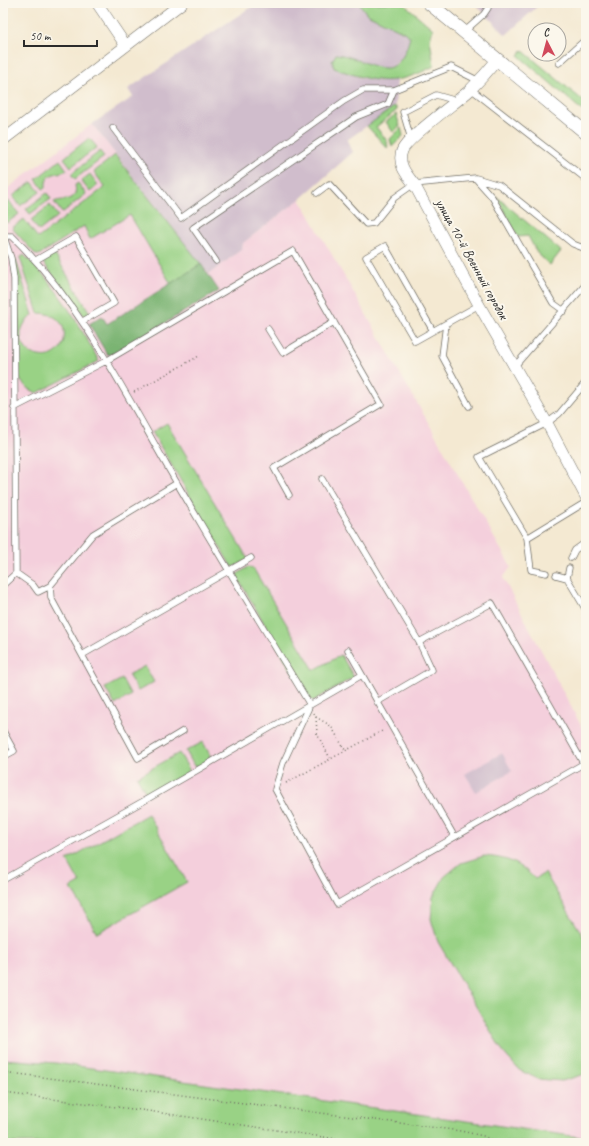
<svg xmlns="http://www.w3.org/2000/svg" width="589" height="1146" viewBox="0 0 589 1146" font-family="Caveat,sans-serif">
<rect width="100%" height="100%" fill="#fbf7ec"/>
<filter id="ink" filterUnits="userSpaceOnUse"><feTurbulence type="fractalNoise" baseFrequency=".025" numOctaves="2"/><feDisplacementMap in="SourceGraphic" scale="8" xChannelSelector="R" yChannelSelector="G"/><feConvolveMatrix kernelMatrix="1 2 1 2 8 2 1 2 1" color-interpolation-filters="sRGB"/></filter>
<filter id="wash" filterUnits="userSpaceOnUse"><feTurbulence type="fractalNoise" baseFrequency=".012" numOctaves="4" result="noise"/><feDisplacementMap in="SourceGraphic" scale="16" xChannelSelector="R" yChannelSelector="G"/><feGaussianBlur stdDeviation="0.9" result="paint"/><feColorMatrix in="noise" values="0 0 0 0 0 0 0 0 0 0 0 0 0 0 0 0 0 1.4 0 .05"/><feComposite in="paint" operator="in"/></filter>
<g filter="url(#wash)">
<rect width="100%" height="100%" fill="#f4e9d2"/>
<path fill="#f4cfdc" d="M 92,124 L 209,274 L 242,249 L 243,243 L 300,199 L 511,567 L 503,578 L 586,735 L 586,1139 L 3,1060 L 3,192 Z"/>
<path fill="#d0bdcc" d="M 257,3 L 359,3 L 367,14 L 404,32 L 410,37 L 404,56 L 392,67 L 380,69 L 345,55 L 335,68 L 361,78 L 381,81 L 397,80 L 395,106 L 347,140 L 353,152 L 300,199 L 243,243 L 242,249 L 209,274 L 92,124 L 133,97 L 128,89 Z
M 474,3 L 541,3 L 506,35 Z
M 502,753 L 512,771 L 476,792 L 465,774 Z"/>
<path fill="#99d285" stroke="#627e58" d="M 359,3 L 403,3 L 433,29 L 430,39 L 434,66 C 395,87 375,83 334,68 L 332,61 L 336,54 C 370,58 396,92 410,37 L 404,32 L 367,14 Z
M 522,50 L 586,103 L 586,114 L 519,56 Z
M 395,106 L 397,110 L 376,127 L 387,141 L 388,149 L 367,126 Z
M 396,114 L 400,126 L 393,132 L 386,122 Z
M 401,128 L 403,136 L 392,147 L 390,139 Z
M 89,138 L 97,147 L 71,167 L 64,158 Z
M 100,151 L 104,157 L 75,179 L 71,174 Z
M 115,155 L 201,264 L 171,284 L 130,215 L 90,239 L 84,226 L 39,255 L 36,255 L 12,228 L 24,219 L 38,238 L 105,187 L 94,172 Z
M 60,160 L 67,170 C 59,175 45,171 46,187 L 43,189 L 36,179 Z
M 90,174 L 98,185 L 90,192 L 81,181 Z
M 32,182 L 40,192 L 20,206 L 13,196 Z
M 78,183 L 86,194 L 62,213 L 54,202 C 62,198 79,203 75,185 Z
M 47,193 L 51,199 L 30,214 L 26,209 Z
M 497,197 L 561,251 L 550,265 L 537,253 L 528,236 L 518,237 Z
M 9,201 L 19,214 L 7,223 L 3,218 L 3,205 Z
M 50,205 L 58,216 L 39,231 L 31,220 Z
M 54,253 L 90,313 L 85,317 L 42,261 Z
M 24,255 C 56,284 79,324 99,361 L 37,393 C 26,388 19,382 17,371 L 17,310 L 13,260 L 16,260 L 33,315 C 22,323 16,336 26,349 C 29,353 34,355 39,356 C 69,362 77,313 38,313 L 20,258 Z
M 167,423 L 248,559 L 234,567 L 231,566 L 152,432 Z
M 248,567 L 253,568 L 314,670 L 341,655 L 354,677 L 313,701 L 308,699 L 236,575 Z
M 145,666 L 154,682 L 138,691 L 128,675 Z
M 122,679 L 131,695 L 115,705 L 105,688 Z
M 203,742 L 210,755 L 210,760 L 198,767 L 194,766 L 186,751 Z
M 179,753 L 189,769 L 188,773 L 147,795 L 137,777 Z
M 148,814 L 187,882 L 97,933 L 71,888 L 80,883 L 67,860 Z
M 484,856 C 507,858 519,862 535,879 L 545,873 L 586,941 L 586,1072 L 582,1075 L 562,1081 L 538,1079 L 519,1070 L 503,1052 L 438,942 L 431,919 L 433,897 L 444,877 L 461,863 Z
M 3,1059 L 56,1063 L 586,1138 L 586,1143 L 3,1143 Z"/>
<path fill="#7ab472" stroke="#52704e" d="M 201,264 L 219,291 L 111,355 L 107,354 L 89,324 L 102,316 L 107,324 Z"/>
</g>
<g filter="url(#ink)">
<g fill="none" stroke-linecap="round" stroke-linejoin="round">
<g stroke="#716e65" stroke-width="7">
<path id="service" d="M 464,32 L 484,14 L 488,8 L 486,3
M 559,63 L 586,39
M 471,89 L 586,179
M 113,128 L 181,218 L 344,101 L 363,90 L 394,90 L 451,67 L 479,81
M 411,139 L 403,112 L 436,95 L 457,101
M 476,178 L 499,185 L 573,244 L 586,249
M 317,193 L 329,184 L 366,224 L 374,223 L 394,198 L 414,184 L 475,178 L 492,197 L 553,303 L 564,311
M 5,236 L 12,236 C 78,300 122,387 167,466 C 213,546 262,625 310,705 L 283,763 L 275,789 L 337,904 L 583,764
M 36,260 L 76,237 L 114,303 L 83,321
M 216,261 L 193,228 L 356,117 L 388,104 L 394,90
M 446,324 L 442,356 L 469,406
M 268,329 L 283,353 L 334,322
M 433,331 L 385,246 L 366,257 L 415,341 L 479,305
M 514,367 L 586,284
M 586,382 L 559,414 L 547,423 L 479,457 L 527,538 L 586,502
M 14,408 L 106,361 L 293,251 L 381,404 L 274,468 L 289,495
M 322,479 L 419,642 L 432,670 L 377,702
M 527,538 L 531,570 L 546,573
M 571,558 L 575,550 L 586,542
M 569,568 L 567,578 L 586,610
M 16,573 L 33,585 L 38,592 L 50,586 L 93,534 L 177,483
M 556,575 L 567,578
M 3,585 L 16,573 L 14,279 L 11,258 L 3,234
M 50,586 L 51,598 L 82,655 L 251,558
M 419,642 L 492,603 L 586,768
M 348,650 L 454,836
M 82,655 L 138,758 L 183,731
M 3,731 L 14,751 L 3,757
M 3,880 L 149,798 L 362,675"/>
</g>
<g stroke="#716e65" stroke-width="12">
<path id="minor" d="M 97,3 L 126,46
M 497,60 C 489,70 480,80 470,90 C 457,102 406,138 402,151 C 397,164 407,175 414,184 L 479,305 L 547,423 L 586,497
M 3,140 L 182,3"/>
</g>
<g stroke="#716e65" stroke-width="14">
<path id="tertiary" d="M 429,3 L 586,133"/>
</g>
<path stroke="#716e65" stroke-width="1.5" stroke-dasharray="1 3" stroke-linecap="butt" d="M 134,392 L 199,356
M 314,713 L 316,717 L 331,726 L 345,750
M 316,717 L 317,734 L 330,758
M 286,783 L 384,730
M 3,1072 L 461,1131 L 483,1136 L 499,1143
M 3,1093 L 141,1110 L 364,1143"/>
<use href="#service" stroke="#fff" stroke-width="5.5"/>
<use href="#minor" stroke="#fff" stroke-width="11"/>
<use href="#tertiary" stroke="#fff" stroke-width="13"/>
</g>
</g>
<g text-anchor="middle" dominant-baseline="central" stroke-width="4" stroke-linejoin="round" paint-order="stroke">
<g font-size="14" fill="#2b2b2b" stroke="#fbf7ec">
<text transform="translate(472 259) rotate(61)">улица 10-й Военный городок</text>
</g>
</g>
<rect width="589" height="1146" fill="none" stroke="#fbf7ec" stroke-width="16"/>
<g transform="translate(547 42) rotate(354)"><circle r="19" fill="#fbf7ec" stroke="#a8a59f"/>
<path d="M0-3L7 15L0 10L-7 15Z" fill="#d1495b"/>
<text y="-6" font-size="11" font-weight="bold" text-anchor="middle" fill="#2b2b2b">С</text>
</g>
<path d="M24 40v6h73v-6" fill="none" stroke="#2b2b2b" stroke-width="2"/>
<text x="30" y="40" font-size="12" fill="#2b2b2b" stroke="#fbf7ec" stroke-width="3" paint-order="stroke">50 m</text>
</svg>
